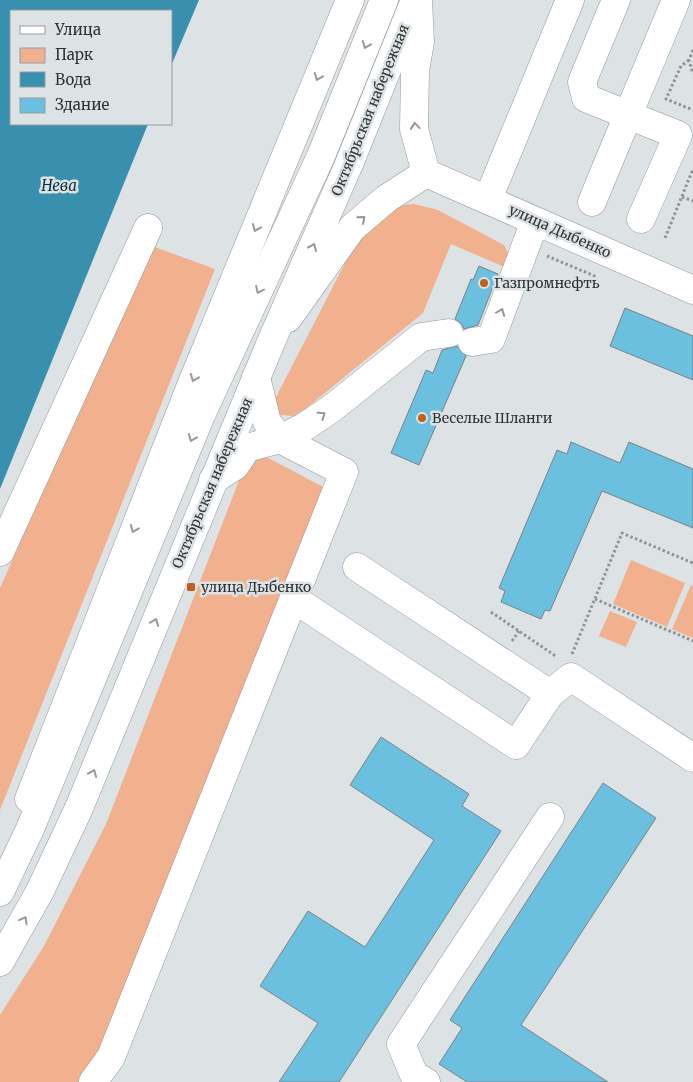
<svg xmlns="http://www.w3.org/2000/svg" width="693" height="1082" viewBox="0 0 693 1082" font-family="Merriweather,serif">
<rect width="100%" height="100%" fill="#dde3e5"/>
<path fill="#f1b18e" d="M 414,204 L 438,210 L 504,245 L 511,259 L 509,269 L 451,244 L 423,313 L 304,410 L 293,416 L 270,414 L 275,399 L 358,238 L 391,206 Z
M 152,246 L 215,269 L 0,810 L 0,588 Z
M 255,451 L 325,488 L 103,1053 L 80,1082 L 0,1082 L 0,1015 L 44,946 L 106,824 L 245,465 Z
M 631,560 L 685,583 L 667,627 L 613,604 Z
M 691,585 L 693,586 L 693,638 L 672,629 Z
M 610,611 L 637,622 L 626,647 L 599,636 Z"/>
<path fill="#388fae" d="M 0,0 L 199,0 L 171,66 L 171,11 L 11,11 L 11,124 L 148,124 L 0,489 Z"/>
<path fill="#6bbfdf" stroke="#7d8284" d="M 479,266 L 498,274 L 478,325 L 464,329 L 461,323 L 455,319 L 471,279 L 473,280 Z
M 625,308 L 693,336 L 693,380 L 610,346 Z
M 457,346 L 466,356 L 419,465 L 391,453 L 426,370 L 433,373 L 442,350 Z
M 571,442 L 620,463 L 629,442 L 693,469 L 693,528 L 602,491 L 550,611 L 545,610 L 541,619 L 501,602 L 505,591 L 499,588 L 557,450 L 567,454 Z
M 381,737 L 469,794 L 462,806 L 501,831 L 339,1082 L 279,1082 L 318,1023 L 260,986 L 308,911 L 365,947 L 434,840 L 350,785 Z
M 603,783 L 656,818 L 521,1025 L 608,1082 L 467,1082 L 439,1064 L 462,1028 L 450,1020 Z"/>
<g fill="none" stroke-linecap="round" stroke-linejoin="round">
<g stroke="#939799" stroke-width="29">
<path id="minor" d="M 418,0 L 420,42 L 415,70 L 414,129 L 426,173
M 426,173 L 693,290
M 488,199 L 570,0
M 592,202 L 628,115 L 586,98 L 582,82 L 616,0
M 641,219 L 678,135 L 628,115 L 676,0
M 288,318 L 352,228 L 386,199 L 426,173
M 472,342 L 491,339 L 535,221
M 213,480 L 235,466 L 247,448 L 280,439 L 304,427 L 331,409 L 421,337 L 449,333
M 0,552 L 148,228
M 294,599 L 516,745 L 550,694 L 357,567
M 550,694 L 571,677 L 693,758
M 29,799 L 192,383 L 350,0
M 93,1082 L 111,1057 L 344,472 L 280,439 L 267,422 L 256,377
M 426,1082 L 414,1075 L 401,1044 L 550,817"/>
</g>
<g stroke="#939799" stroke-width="29">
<path id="major" d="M 0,892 L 30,829 L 201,415 L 321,156 L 384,0
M 0,962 L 40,891 L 79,808 L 271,342 L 349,164 L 415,0"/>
</g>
<path stroke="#8f9395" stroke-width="3" stroke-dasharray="2.5 2.5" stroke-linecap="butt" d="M 693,50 L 689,60 L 693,74
M 689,60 L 681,66 L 666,99 L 693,110
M 682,197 L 693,201
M 665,238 L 693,169
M 547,256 L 597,277
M 595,599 L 693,641
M 491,612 L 557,657
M 512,641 L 519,631
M 572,654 L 622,533 L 693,563"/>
<use href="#minor" stroke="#fff" stroke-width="28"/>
<use href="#major" stroke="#fff" stroke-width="28"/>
</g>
<defs><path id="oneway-chevron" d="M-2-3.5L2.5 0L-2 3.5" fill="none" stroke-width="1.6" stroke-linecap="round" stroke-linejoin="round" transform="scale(1.25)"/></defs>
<g stroke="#989899">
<use href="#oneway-chevron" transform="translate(366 45) rotate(112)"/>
<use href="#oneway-chevron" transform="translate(318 77) rotate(112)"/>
<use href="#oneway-chevron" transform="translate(415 126) rotate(-95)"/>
<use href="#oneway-chevron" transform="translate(362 219) rotate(-41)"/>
<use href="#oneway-chevron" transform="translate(256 228) rotate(112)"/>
<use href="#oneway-chevron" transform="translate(313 247) rotate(-66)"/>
<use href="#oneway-chevron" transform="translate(259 290) rotate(115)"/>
<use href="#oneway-chevron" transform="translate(501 312) rotate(-69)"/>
<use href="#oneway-chevron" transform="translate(194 378) rotate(112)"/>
<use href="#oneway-chevron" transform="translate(322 415) rotate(-35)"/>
<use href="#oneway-chevron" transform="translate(192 438) rotate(112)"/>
<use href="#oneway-chevron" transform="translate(134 529) rotate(112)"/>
<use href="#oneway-chevron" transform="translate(155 622) rotate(-68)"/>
<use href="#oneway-chevron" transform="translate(93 773) rotate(-68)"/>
<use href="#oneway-chevron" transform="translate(24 920) rotate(-61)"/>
</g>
<g fill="#c0601c" stroke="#dde3e5" stroke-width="2">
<circle cx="484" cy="283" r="5"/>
<circle cx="422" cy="418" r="5"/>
<rect x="186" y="582" width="10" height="10" rx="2.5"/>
</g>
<g text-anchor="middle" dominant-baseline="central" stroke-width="5" stroke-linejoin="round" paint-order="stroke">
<g font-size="14" fill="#303233" stroke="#dde3e5">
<text transform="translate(370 110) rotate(-68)">Октябрьская набережная</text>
<text transform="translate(560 231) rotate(24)">улица Дыбенко</text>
<text transform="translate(212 483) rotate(-67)">Октябрьская набережная</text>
</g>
<g font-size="14" fill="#303233" stroke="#dde3e5" text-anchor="start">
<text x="494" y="283">Газпромнефть</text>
<text x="432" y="418">Веселые Шланги</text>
<text x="201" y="587">улица Дыбенко</text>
</g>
<g font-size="15" font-style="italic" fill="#0b3341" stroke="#dde3e5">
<text x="59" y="185">Нева</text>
</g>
</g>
<rect x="10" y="10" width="162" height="115" fill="#dde3e5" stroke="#989c9e"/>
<rect x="20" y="26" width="25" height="8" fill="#ffffff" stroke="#989c9e"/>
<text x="55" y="35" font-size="15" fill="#303233">Улица</text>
<rect x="20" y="48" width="25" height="15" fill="#f1b18e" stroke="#989c9e"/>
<text x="55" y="60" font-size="15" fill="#303233">Парк</text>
<rect x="20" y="72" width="25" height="15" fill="#388fae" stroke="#989c9e"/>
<text x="55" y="85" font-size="15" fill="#303233">Вода</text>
<rect x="20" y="98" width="25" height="15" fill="#6bbfdf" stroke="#989c9e"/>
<text x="55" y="110" font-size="15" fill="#303233">Здание</text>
</svg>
